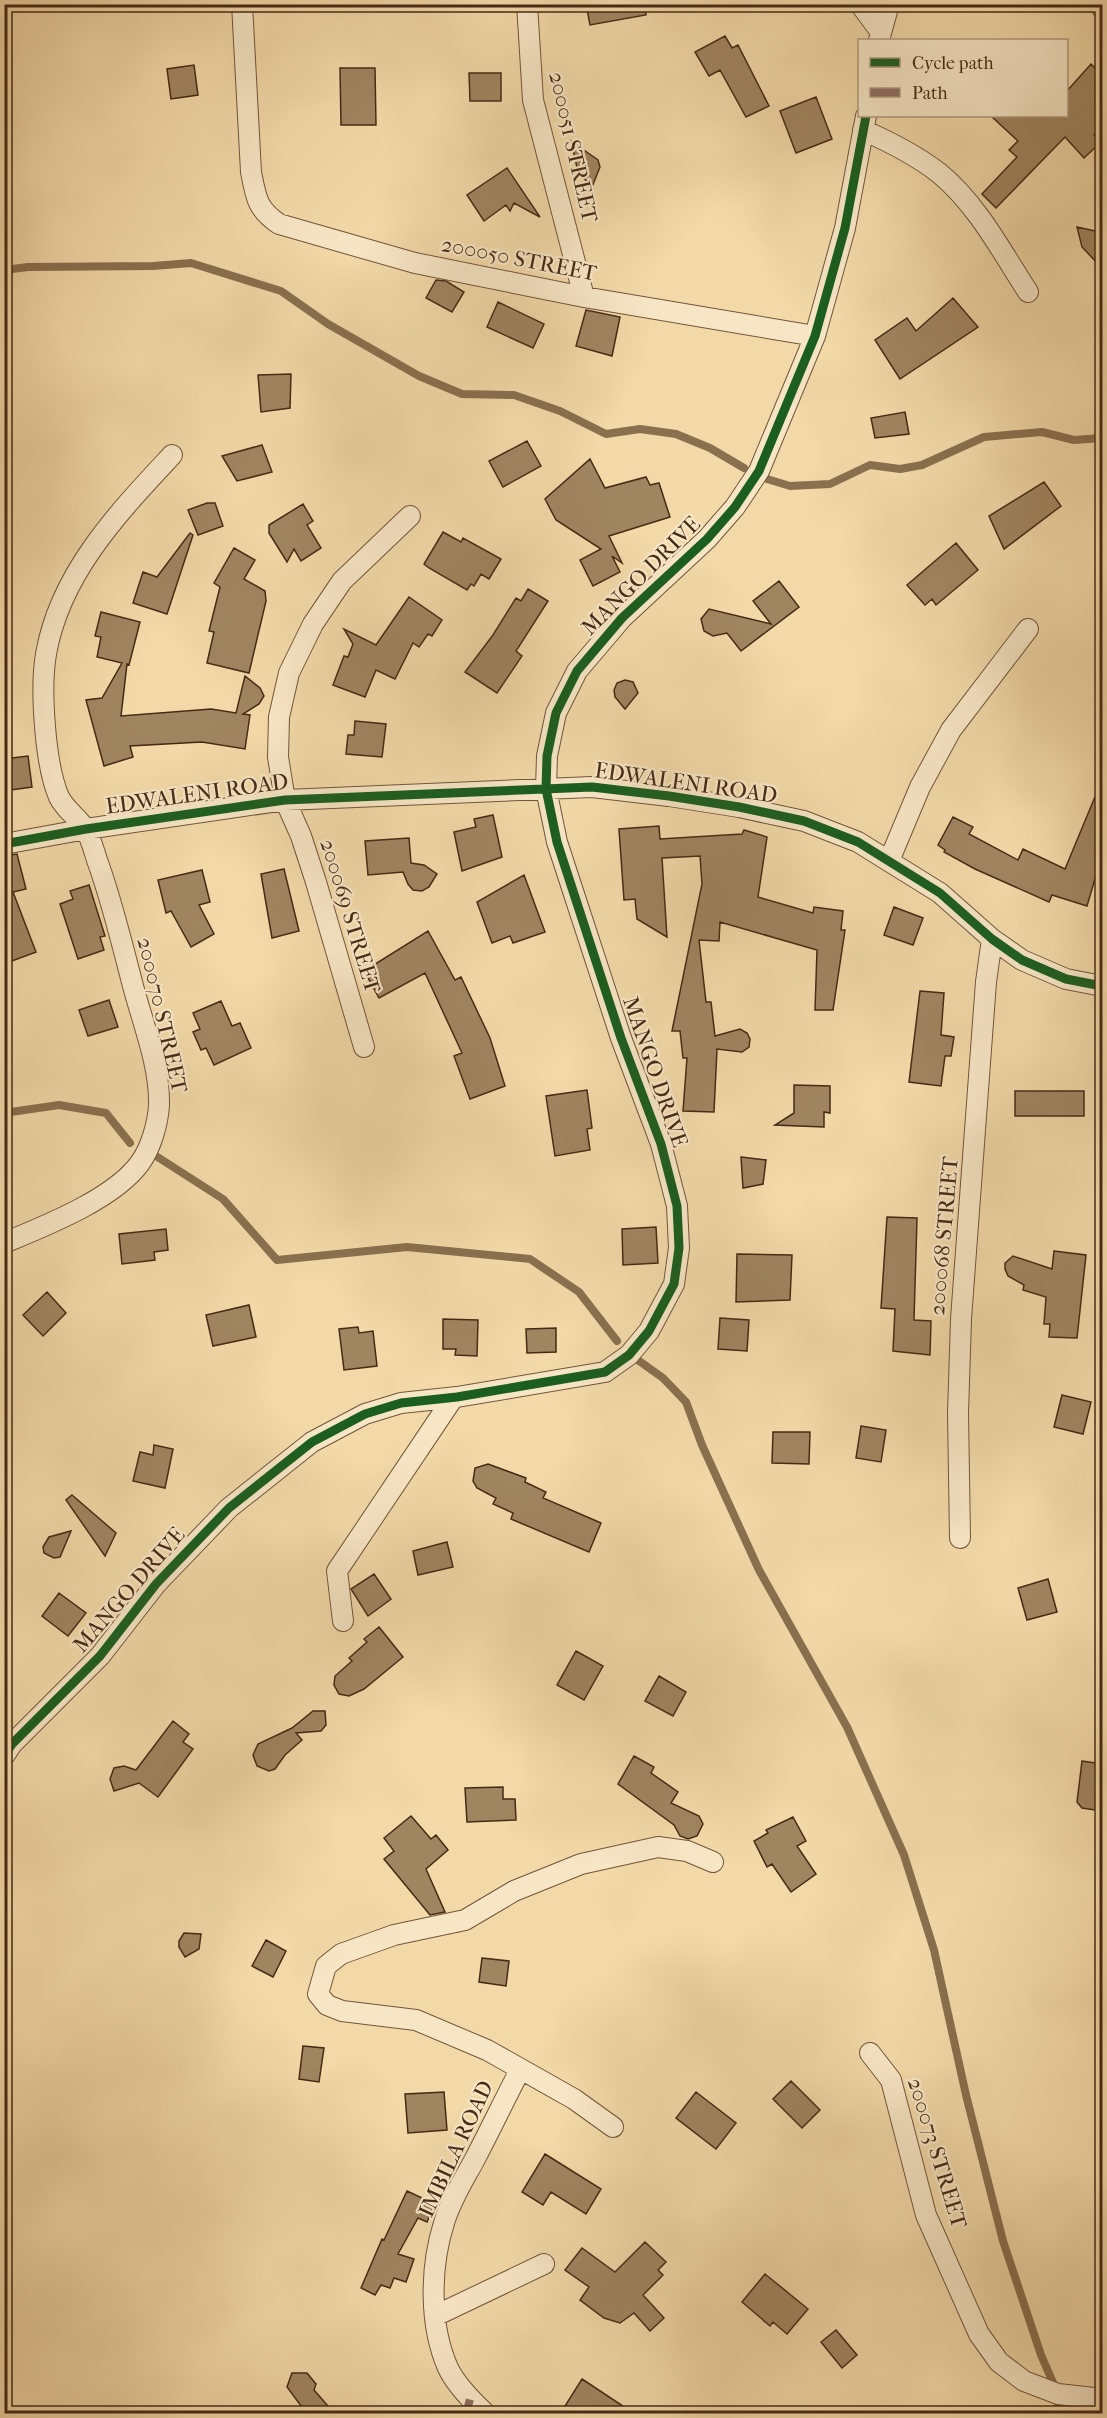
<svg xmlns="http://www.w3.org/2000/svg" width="1107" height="2418" viewBox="0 0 1107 2418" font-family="'IM FELL French Canon',serif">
<rect width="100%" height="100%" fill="#f3d9a8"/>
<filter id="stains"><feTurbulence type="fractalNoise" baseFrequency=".00333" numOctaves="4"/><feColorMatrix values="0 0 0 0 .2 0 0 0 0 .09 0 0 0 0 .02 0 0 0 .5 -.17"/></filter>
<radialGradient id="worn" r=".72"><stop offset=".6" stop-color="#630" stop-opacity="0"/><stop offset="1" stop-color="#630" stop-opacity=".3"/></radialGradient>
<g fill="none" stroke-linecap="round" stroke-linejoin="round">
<path stroke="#8a704f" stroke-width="8" d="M 4,270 L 28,267 L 153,266 L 191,263 L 281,291 L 328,324 L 419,376 L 462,394 L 514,395 L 560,411 L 606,434 L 640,429 L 676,434 L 710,448 L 744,468
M 767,479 L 790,486 L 830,484 L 870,465 L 900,469 L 922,465 L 984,437 L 1042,432 L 1074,440 L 1102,438
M 4,1113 L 59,1105 L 106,1113 L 130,1143
M 156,1156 L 223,1199 L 277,1260 L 407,1247 L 530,1259 L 579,1292 L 617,1341
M 635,1358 L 663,1378 L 686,1402 L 702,1445 L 759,1570 L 847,1727 L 904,1855 L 934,1950 L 966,2095 L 1003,2241 L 1041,2355 L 1058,2394 L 1058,2414"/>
</g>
<path fill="#a08561" stroke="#462a15" stroke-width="1.5" d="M 586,4 L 645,4 L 646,15 L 590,25 Z
M 725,36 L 732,48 L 738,45 L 769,106 L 746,117 L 720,70 L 709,76 L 695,52 Z
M 1091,64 L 1102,75 L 1102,125 L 1094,135 L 1101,142 L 1084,158 L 1065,137 L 996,208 L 982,194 L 1017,157 L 1009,150 L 1018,141 L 991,116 L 1066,116 L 1066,92 Z
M 194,65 L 198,95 L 171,99 L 167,69 Z
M 340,68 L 375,68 L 376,125 L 341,125 Z
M 469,73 L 501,73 L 501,101 L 470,101 Z
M 816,97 L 832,139 L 796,153 L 780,111 Z
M 571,141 L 598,160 L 600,167 L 592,187 L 578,172 Z
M 507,168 L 540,217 L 514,203 L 510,211 L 506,205 L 484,221 L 467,195 Z
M 1077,227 L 1095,231 L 1102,237 L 1102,268 L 1082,247 Z
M 436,280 L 446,281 L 464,292 L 452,312 L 426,298 Z
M 953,298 L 978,327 L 900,379 L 875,340 L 907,318 L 916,331 Z
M 498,302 L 544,324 L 533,348 L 487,327 Z
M 586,310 L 620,317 L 612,356 L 576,346 Z
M 291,374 L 290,408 L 261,412 L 258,375 Z
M 905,412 L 909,434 L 875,438 L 871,418 Z
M 527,441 L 541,466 L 503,487 L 489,461 Z
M 262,445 L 272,472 L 237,481 L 222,456 Z
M 590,459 L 605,488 L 646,477 L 650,485 L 659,483 L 670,517 L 609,536 L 622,563 L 612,556 L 620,572 L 593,586 L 580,560 L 601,549 L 556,520 L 545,499 Z
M 1044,482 L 1061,506 L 1004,549 L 989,516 Z
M 207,503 L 215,503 L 223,526 L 198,535 L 188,510 Z
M 303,504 L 313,521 L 307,525 L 321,548 L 301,561 L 294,549 L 287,562 L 269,533 L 269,525 Z
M 443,532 L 461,542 L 463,538 L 501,559 L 489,579 L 481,574 L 474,586 L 471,584 L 467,590 L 429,568 L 424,564 Z
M 190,533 L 193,535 L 167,614 L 133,603 L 143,572 L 157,577 Z
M 956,543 L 978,570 L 936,605 L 932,599 L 925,605 L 907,585 Z
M 234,548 L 255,560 L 244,579 L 265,591 L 266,601 L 249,673 L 207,663 L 214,632 L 209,631 L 220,587 L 214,583 Z
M 779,581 L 799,607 L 741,651 L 727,633 L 713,636 L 704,631 L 701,619 L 709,609 L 771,624 L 753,601 Z
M 528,589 L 548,601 L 516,651 L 522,656 L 497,693 L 465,672 L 493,635 L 516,598 L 521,601 Z
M 409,597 L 442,620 L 432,636 L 428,634 L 419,647 L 413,643 L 395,679 L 376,670 L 365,697 L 333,685 L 344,656 L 348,657 L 353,644 L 344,629 L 376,645 Z
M 101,612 L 140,622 L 129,665 L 127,664 L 121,716 L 211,709 L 236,713 L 245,676 L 260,688 L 264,696 L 259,704 L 243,714 L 250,715 L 245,749 L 202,742 L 130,746 L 133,757 L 104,766 L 86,700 L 102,698 L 122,663 L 97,657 L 101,637 L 95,636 Z
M 625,680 L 633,682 L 638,693 L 625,709 L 615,697 L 614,690 L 617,683 Z
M 355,721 L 386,724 L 382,757 L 346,754 L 348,735 L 354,735 Z
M 28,756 L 32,787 L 4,791 L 4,759 Z
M 1102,780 L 1102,855 L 1087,906 L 1052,895 L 1049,902 L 975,869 L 944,852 L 945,850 L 938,845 L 953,817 L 973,827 L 969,834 L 1018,860 L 1023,849 L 1065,869 Z
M 493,815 L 502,857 L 462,871 L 454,832 L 476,827 L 474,819 Z
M 659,826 L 660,839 L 742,834 L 744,830 L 767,837 L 758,897 L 813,913 L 814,907 L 843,911 L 841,930 L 845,930 L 833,1010 L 815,1010 L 817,950 L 720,922 L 719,941 L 699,940 L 706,1002 L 711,1002 L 715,1036 L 740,1029 L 747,1033 L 750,1039 L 749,1047 L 742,1052 L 717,1049 L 714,1112 L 683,1111 L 687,1058 L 683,1058 L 680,1031 L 672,1031 L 702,884 L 700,856 L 662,858 L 667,937 L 637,919 L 635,899 L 624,900 L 619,829 Z
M 409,838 L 411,863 L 424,865 L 437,874 L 429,887 L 422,891 L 413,890 L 408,884 L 403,872 L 368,875 L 365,841 Z
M 17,854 L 26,889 L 13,892 L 36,952 L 4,964 L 4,856 Z
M 284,869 L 299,931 L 272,938 L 261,874 Z
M 202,870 L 210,902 L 199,905 L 214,934 L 191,947 L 171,911 L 166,913 L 158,880 Z
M 524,875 L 545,932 L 513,943 L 510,936 L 492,943 L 477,902 Z
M 89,885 L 105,936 L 100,937 L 104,950 L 78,959 L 60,904 L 73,899 L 70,891 Z
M 894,907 L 923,918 L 913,945 L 884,935 Z
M 428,931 L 455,980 L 461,977 L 490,1038 L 505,1086 L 470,1099 L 454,1056 L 462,1053 L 425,973 L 379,998 L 367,976 L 375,971 L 372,966 Z
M 920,991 L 944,993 L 941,1035 L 954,1037 L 951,1056 L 945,1056 L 941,1086 L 909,1082 Z
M 109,1000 L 118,1027 L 88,1036 L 79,1010 Z
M 221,1001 L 232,1026 L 240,1023 L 251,1048 L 214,1065 L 206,1048 L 201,1050 L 193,1032 L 200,1029 L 193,1013 Z
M 794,1085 L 830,1086 L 830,1113 L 824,1112 L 824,1127 L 775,1125 L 794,1113 Z
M 587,1090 L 592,1128 L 587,1129 L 590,1150 L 555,1156 L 546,1096 Z
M 1015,1091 L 1084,1091 L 1084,1116 L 1015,1116 Z
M 741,1157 L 766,1160 L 763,1184 L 743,1188 Z
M 887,1217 L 917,1218 L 914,1320 L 931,1321 L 930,1355 L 893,1351 L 895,1309 L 881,1308 Z
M 656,1227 L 658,1263 L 623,1265 L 622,1229 Z
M 166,1229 L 168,1250 L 154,1252 L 155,1260 L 122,1264 L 119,1234 Z
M 1054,1251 L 1086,1255 L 1077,1338 L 1049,1337 L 1050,1324 L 1044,1324 L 1046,1297 L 1023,1290 L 1024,1285 L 1008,1276 L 1005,1269 L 1005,1263 L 1013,1256 L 1052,1269 Z
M 737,1254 L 792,1255 L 790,1300 L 736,1302 Z
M 47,1292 L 66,1313 L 43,1336 L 23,1315 Z
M 249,1305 L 256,1337 L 213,1346 L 206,1315 Z
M 720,1318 L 749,1320 L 747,1351 L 718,1349 Z
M 443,1319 L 478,1320 L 477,1356 L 455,1355 L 456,1349 L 443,1349 Z
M 358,1327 L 359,1333 L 373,1331 L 377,1366 L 344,1370 L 339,1329 Z
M 556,1328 L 556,1352 L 527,1353 L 526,1329 Z
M 1062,1395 L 1091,1402 L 1083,1434 L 1054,1427 Z
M 861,1426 L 886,1430 L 881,1462 L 856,1458 Z
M 773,1432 L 810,1432 L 809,1464 L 772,1463 Z
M 154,1445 L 173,1449 L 165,1488 L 133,1481 L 140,1452 L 153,1455 Z
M 488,1464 L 526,1478 L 525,1482 L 546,1492 L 543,1498 L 601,1523 L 589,1552 L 511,1519 L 513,1513 L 493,1504 L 496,1498 L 477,1488 L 473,1481 L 475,1468 Z
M 72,1495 L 116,1533 L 105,1556 L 66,1500 Z
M 71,1531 L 60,1557 L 54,1558 L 44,1553 L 43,1547 L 49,1537 Z
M 447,1542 L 453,1567 L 418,1575 L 413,1551 Z
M 374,1574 L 391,1599 L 368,1616 L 351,1589 Z
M 1048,1579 L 1057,1612 L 1027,1620 L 1018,1588 Z
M 59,1593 L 86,1613 L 68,1636 L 42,1616 Z
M 379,1627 L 403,1657 L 364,1689 L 349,1696 L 339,1694 L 334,1685 L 335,1676 L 352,1661 L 349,1658 L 367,1642 L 364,1639 Z
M 576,1651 L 603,1666 L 584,1700 L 557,1685 Z
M 659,1676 L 686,1692 L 673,1716 L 645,1701 Z
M 313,1711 L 325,1711 L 326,1725 L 321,1731 L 296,1733 L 302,1740 L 285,1755 L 275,1769 L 269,1771 L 257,1766 L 253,1755 L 258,1744 L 292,1728 Z
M 173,1721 L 189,1734 L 183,1742 L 193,1749 L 158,1797 L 139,1783 L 114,1791 L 110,1779 L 114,1768 L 124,1766 L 136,1770 Z
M 634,1756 L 654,1767 L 651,1773 L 678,1792 L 671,1803 L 699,1816 L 703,1824 L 697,1836 L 688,1839 L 680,1836 L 674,1825 L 618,1784 Z
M 1082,1761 L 1102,1764 L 1102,1800 L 1095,1810 L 1082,1808 L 1077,1802 Z
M 503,1787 L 503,1799 L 515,1799 L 516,1820 L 467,1822 L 465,1788 Z
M 411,1816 L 431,1839 L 436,1835 L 448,1850 L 426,1869 L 445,1912 L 430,1915 L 384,1859 L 394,1851 L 384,1838 Z
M 793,1817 L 806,1841 L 797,1846 L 816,1874 L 791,1892 L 772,1864 L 767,1867 L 754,1841 L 768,1833 L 766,1830 Z
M 184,1933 L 201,1934 L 199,1949 L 185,1957 L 179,1947 L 179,1941 Z
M 266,1940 L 286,1951 L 273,1977 L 252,1966 Z
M 482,1958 L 509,1961 L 506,1986 L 479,1982 Z
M 303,2046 L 324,2048 L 319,2082 L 299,2079 Z
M 791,2081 L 820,2110 L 802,2128 L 773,2099 Z
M 444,2092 L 447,2130 L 408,2133 L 405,2094 Z
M 696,2092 L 736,2123 L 716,2149 L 676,2118 Z
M 545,2154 L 601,2189 L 586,2214 L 551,2192 L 543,2205 L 522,2192 Z
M 407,2191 L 435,2204 L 427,2222 L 418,2218 L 398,2254 L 414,2259 L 406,2282 L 394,2278 L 390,2288 L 381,2285 L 375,2295 L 361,2288 L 382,2239 L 384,2240 Z
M 645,2242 L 666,2262 L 658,2270 L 663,2275 L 643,2295 L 664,2318 L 650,2331 L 634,2313 L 620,2323 L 604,2318 L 580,2300 L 589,2287 L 565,2270 L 582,2248 L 615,2272 Z
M 765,2274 L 808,2309 L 787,2334 L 773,2322 L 770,2326 L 742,2302 Z
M 836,2330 L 857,2355 L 842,2368 L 821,2342 Z
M 292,2373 L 307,2373 L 316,2384 L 314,2390 L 335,2414 L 307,2414 L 287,2387 Z
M 582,2379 L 635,2414 L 560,2414 Z"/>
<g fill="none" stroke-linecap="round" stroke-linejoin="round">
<g stroke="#71563a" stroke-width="22">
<path id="minor" d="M 242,4 L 251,172 C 256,198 257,209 279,224 L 415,263 L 584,297 L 815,336
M 527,4 L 533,100 L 584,297
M 860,4 L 880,31
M 1102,4 L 1102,8
M 879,40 L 889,4
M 863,130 C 890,142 916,155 939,173 C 977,204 1002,252 1028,292
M 4,844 L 86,829 L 285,800 L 592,787 L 669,796 L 739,807 L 804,821 L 858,842 L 940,893 L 992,939 L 1022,960 L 1066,979 L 1102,986
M 889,861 L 920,787 L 951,730 L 1028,629
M 364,1047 L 316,882 L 301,836 L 285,800 L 278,757 L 279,717 L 289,673 L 313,624 L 342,581 L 410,516
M 4,1243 C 45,1226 114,1199 140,1163 C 151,1148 158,1123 159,1105 C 160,1066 143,1024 133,986 C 122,944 112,901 97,860 C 94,851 91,839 86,830 C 79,818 66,811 59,797 C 45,765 40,689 46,654 C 60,573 119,512 172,455
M 960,1538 L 958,1413 L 961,1319 L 986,982 L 992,939
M 343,1621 L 337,1571 L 453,1398
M 4,1756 L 12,1744 L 100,1656 L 156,1584 L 229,1508 L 312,1442 L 365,1414 L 401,1403 L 457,1397 L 605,1372 L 629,1355 L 649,1331 L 674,1284 L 679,1248 L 677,1206 L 661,1144 L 621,1038 L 557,842 L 546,789 L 547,756 L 556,713 L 577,671 L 622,618 L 707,539 L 735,507 L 759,471 L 815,336 L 845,228 L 866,116
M 870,2053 L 891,2080 L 926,2215 L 979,2334 L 999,2362 L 1024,2381 L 1058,2394 L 1094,2398 L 1102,2397
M 613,2127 L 574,2099 L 487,2050 L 416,2020 L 342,2011 L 327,2005 L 318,1994 L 326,1966 L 341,1954 L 394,1935 L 465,1920 L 514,1891 L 581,1864 L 658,1847 L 687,1851 L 713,1862
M 435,2316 L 544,2264
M 486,2414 C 472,2401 456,2385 448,2368 C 429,2325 430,2267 444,2223 C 451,2199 465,2178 476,2157 C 491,2128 505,2099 520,2070"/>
</g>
<use href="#minor" stroke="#f7e6c6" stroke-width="20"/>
<path stroke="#8d6e63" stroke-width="8" stroke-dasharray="15 8" stroke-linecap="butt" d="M 466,2414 L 470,2399"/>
<g stroke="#f7e6c6" stroke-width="13">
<path id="cycleway" d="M 4,844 L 86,829 L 285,800 L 592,787 L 669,796 L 739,807 L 804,821 L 858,842 L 940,893 L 992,939 L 1022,960 L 1066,979 L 1102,986
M 4,1756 L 12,1744 L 100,1656 L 156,1584 L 229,1508 L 312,1442 L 365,1414 L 401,1403 L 457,1397 L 605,1372 L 629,1355 L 649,1331 L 674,1284 L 679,1248 L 677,1206 L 661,1144 L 621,1038 L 557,842 L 546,789 L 547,756 L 556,713 L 577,671 L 622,618 L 707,539 L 735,507 L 759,471 L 815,336 L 845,228 L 866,116"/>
</g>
<use href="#cycleway" stroke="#1b5e20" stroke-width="9"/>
</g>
<g text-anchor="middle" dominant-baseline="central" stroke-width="4.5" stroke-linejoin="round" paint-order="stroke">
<g font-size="22" fill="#462a15" stroke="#f7e6c6">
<text transform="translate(573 147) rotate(77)">200051 STREET</text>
<text transform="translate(519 259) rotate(11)">200050 STREET</text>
<text transform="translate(641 576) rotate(-45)">MANGO DRIVE</text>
<text transform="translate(686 783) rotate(8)">EDWALENI ROAD</text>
<text transform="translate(197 794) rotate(-8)">EDWALENI ROAD</text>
<text transform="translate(350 916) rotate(73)">200069 STREET</text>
<text transform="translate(162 1015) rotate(77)">200070 STREET</text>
<text transform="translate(655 1072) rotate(71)">MANGO DRIVE</text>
<text transform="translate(944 1236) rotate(-85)">200068 STREET</text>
<text transform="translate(129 1590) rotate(-49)">MANGO DRIVE</text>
<text transform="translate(456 2149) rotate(-65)">IMBILA ROAD</text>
<text transform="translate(937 2153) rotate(73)">200073 STREET</text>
</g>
</g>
<rect width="1107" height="2418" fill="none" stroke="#f3d9a8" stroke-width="24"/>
<rect x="6" y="6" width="1095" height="2406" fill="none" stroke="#462a15" stroke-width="3"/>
<rect x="12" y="12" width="1083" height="2394" fill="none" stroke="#462a15" stroke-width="1.5"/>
<rect x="858" y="39" width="210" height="78" fill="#f7e6c6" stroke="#b09b7f" stroke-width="1.5"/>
<rect x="870" y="58" width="30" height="9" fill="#1b5e20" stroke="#b09b7f" stroke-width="1.5"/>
<text x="912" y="69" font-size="18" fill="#462a15">Cycle path</text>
<rect x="870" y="88" width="30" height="9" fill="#8d6e63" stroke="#b09b7f" stroke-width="1.5"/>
<text x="912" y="99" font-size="18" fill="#462a15">Path</text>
<rect width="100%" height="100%" filter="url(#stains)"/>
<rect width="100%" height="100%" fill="url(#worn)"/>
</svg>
